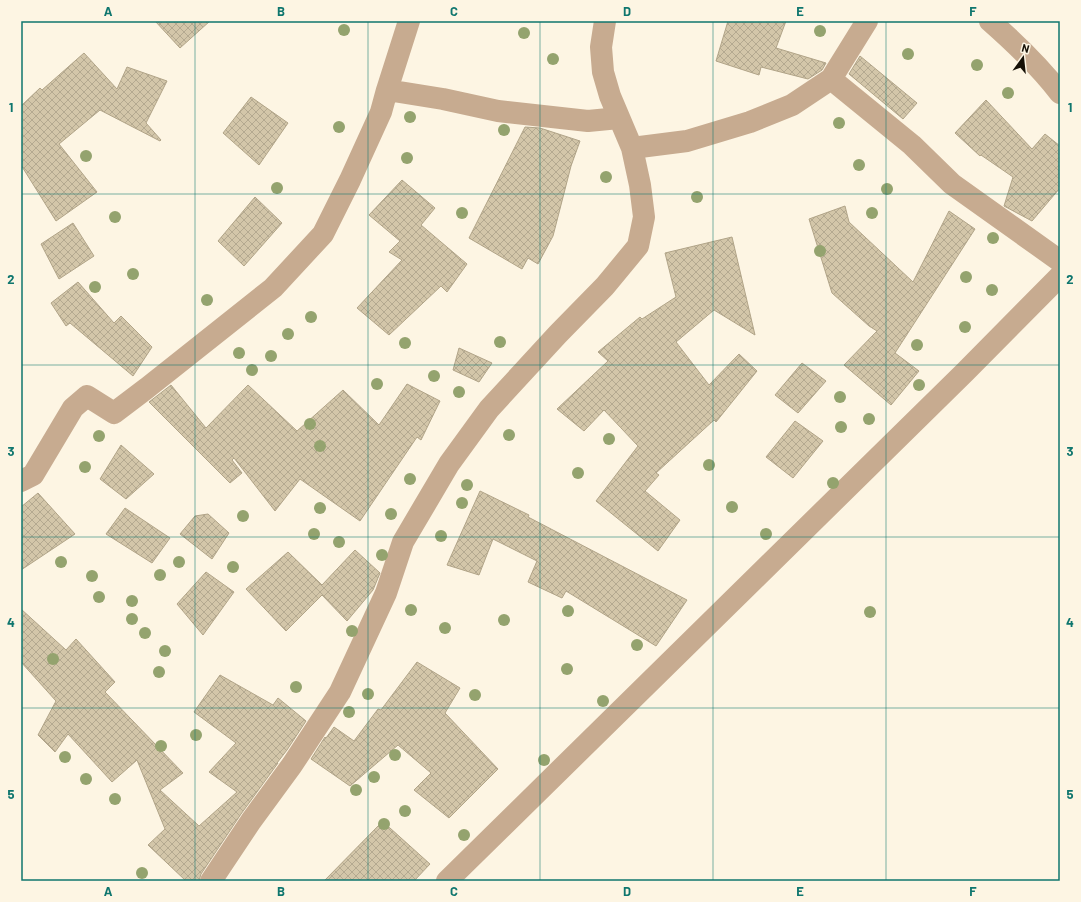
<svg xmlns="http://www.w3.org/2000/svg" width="1081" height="902" viewBox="0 0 1081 902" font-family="Barlow,sans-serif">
<defs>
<pattern id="building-cross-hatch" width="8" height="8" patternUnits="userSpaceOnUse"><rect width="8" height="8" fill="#d3c6a9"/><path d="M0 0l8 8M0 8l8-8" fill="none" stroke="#b4a990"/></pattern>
</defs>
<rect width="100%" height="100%" fill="#fdf5e3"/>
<path fill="url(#building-cross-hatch)" stroke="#b1a488" d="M 155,21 L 210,21 L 180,48 Z
M 728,21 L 786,21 L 776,48 L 826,63 L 822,70 L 808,79 L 761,67 L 759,75 L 716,61 Z
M 84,53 L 117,89 L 127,67 L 167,81 L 146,123 L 161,140 L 160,141 L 100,110 L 59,144 L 97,192 L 56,221 L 21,165 L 21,106 L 40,88 L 42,90 Z
M 860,56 L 917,103 L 903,119 L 849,74 Z
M 251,97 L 288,123 L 259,165 L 223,133 Z
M 986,100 L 1032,149 L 1045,134 L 1060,146 L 1060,188 L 1032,221 L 1004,206 L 1013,177 L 981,155 L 980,156 L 955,133 Z
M 525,127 L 540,128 L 580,141 L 571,166 L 553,236 L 538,264 L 528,258 L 522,269 L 469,238 Z
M 402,180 L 435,208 L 421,225 L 467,264 L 447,292 L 441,286 L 389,335 L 357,308 L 402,260 L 389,252 L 400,241 L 369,215 Z
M 255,197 L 282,223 L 244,266 L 218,241 Z
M 845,206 L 849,222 L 913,282 L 949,211 L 975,229 L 895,353 L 919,371 L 891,405 L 844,365 L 877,331 L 869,326 L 832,293 L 809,219 Z
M 73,223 L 94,256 L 59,279 L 41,244 Z
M 732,237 L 755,335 L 714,310 L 676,342 L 709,385 L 739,354 L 757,371 L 716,422 L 714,420 L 656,473 L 659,475 L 645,491 L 680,520 L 658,551 L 596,501 L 638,446 L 604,410 L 584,431 L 557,409 L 608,361 L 598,352 L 640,317 L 642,319 L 676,297 L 665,253 Z
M 78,282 L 114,323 L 121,316 L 152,347 L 133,376 L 70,323 L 66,326 L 51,303 Z
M 459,348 L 492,363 L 479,382 L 453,370 Z
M 802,363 L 826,381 L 798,413 L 775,395 Z
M 407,384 L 440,401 L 421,440 L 417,437 L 360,521 L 300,479 L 275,511 L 234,458 L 232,460 L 242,473 L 230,483 L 149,402 L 171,385 L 206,428 L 248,385 L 297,431 L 343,390 L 379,425 Z
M 795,421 L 823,441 L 793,478 L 766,457 Z
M 121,445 L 154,474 L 126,499 L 100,479 Z
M 480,491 L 529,515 L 528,517 L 687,600 L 656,646 L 566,591 L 562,598 L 528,582 L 537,561 L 493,539 L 479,575 L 447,565 Z
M 38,493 L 75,534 L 21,570 L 21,507 Z
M 125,508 L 170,538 L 152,563 L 106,534 Z
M 208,514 L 229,533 L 212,559 L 180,534 L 195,516 Z
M 355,550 L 380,573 L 373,590 L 347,621 L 322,595 L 286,631 L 246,589 L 288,552 L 322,585 Z
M 206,572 L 234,592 L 203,635 L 177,604 Z
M 21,609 L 66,650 L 76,639 L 115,682 L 105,692 L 183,773 L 160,790 L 199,826 L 237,792 L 209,772 L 236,743 L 194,712 L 220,675 L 273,705 L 278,698 L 306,721 L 287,750 L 277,763 L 278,763 L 241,814 L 201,874 L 199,881 L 186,881 L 148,845 L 165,829 L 137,760 L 112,782 L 68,734 L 55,752 L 38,735 L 56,701 L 21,662 Z
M 417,662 L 460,688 L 445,713 L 498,769 L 449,818 L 414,790 L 431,773 L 398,745 L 350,786 L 311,759 L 325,737 L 326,738 L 334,727 L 354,741 L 378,709 L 381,710 Z
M 381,823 L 390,828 L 430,864 L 414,881 L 324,881 Z"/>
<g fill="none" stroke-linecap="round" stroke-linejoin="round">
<path stroke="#c7ab90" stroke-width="22" d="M 409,21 L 387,90 L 443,99 L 498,111 L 588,121 L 619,118
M 990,21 C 1015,43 1040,67 1060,93
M 831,79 L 912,145 L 952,184 L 1060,261
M 632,148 L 687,141 L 750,122 L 792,105 L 831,79 L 867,21
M 21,481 L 33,475 L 73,408 L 87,396 L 114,413 L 147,388 L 273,288 L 323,234 L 350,180 L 381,112 L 387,90
M 211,881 L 251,821 L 292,765 L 340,692 L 386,593 L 403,542 L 449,464 L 489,409 L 558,334 L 605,286 L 638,246 L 644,217 L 640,185 L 632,148 L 610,96 L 603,72 L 601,47 L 605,21
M 447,881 L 965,372 L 1060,276"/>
</g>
<g fill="#94a36e">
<circle cx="344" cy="30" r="6"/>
<circle cx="820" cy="31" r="6"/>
<circle cx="524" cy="33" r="6"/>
<circle cx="908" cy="54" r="6"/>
<circle cx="553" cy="59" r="6"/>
<circle cx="977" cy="65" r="6"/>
<circle cx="1008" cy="93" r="6"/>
<circle cx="410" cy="117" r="6"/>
<circle cx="839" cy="123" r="6"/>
<circle cx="339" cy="127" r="6"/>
<circle cx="504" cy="130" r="6"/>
<circle cx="86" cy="156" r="6"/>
<circle cx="407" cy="158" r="6"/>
<circle cx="859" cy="165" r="6"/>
<circle cx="606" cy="177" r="6"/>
<circle cx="277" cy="188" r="6"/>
<circle cx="887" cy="189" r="6"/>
<circle cx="697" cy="197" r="6"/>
<circle cx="462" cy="213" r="6"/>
<circle cx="872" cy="213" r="6"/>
<circle cx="115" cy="217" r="6"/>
<circle cx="993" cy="238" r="6"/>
<circle cx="820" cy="251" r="6"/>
<circle cx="133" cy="274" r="6"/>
<circle cx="966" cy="277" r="6"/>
<circle cx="95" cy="287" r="6"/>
<circle cx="992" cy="290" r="6"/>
<circle cx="207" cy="300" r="6"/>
<circle cx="311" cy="317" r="6"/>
<circle cx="965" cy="327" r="6"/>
<circle cx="288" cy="334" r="6"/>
<circle cx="500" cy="342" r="6"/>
<circle cx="405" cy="343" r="6"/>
<circle cx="917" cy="345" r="6"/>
<circle cx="239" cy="353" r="6"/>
<circle cx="271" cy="356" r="6"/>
<circle cx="252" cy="370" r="6"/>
<circle cx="434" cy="376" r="6"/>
<circle cx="377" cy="384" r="6"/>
<circle cx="919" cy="385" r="6"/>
<circle cx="459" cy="392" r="6"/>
<circle cx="840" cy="397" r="6"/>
<circle cx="869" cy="419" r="6"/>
<circle cx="310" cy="424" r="6"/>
<circle cx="841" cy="427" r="6"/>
<circle cx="509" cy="435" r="6"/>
<circle cx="99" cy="436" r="6"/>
<circle cx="609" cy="439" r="6"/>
<circle cx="320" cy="446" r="6"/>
<circle cx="709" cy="465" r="6"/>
<circle cx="85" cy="467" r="6"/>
<circle cx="578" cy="473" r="6"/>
<circle cx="410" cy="479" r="6"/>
<circle cx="833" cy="483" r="6"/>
<circle cx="467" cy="485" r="6"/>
<circle cx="462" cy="503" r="6"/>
<circle cx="732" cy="507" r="6"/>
<circle cx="320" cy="508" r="6"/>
<circle cx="391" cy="514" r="6"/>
<circle cx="243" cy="516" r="6"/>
<circle cx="314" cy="534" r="6"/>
<circle cx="766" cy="534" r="6"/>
<circle cx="441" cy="536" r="6"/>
<circle cx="339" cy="542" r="6"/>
<circle cx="382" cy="555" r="6"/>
<circle cx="61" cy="562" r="6"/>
<circle cx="179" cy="562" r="6"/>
<circle cx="233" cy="567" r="6"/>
<circle cx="160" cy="575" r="6"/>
<circle cx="92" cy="576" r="6"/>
<circle cx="99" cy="597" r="6"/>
<circle cx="132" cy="601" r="6"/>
<circle cx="411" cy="610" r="6"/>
<circle cx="568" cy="611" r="6"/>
<circle cx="870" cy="612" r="6"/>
<circle cx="132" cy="619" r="6"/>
<circle cx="504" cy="620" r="6"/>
<circle cx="445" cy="628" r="6"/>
<circle cx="352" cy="631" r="6"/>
<circle cx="145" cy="633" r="6"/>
<circle cx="637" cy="645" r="6"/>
<circle cx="165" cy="651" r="6"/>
<circle cx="53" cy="659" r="6"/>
<circle cx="567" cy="669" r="6"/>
<circle cx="159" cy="672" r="6"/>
<circle cx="296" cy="687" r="6"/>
<circle cx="368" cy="694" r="6"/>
<circle cx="475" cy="695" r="6"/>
<circle cx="603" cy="701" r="6"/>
<circle cx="349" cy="712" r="6"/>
<circle cx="196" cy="735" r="6"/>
<circle cx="161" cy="746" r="6"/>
<circle cx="395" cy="755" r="6"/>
<circle cx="65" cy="757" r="6"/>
<circle cx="544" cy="760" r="6"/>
<circle cx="374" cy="777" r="6"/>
<circle cx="86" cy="779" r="6"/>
<circle cx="356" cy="790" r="6"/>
<circle cx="115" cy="799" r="6"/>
<circle cx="405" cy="811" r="6"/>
<circle cx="384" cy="824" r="6"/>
<circle cx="464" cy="835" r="6"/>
<circle cx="142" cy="873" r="6"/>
</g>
<path fill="none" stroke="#0f766e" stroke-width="1" stroke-opacity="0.55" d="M 195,21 L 195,881M 368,21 L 368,881M 540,21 L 540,881M 713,21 L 713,881M 886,21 L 886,881M 21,194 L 1060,194M 21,365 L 1060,365M 21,537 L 1060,537M 21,708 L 1060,708"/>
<rect width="1081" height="902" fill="none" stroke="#fdf5e3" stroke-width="44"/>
<g transform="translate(1023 58) rotate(15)" stroke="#fdf5e3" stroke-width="3" paint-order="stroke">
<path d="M0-3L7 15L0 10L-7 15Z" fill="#151006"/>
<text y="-6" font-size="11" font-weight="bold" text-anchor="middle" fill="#151006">N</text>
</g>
<rect x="22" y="22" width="1037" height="858" fill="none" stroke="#0f766e" stroke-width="1.5"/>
<g font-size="13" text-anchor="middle" font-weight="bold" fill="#0f766e">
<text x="108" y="16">A</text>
<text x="281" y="16">B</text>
<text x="454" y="16">C</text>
<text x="627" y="16">D</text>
<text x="800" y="16">E</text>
<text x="973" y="16">F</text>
<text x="11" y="112">1</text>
<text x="1070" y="112">1</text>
<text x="11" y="284">2</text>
<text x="1070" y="284">2</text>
<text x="11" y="456">3</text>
<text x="1070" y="456">3</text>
<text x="11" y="627">4</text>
<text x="1070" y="627">4</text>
<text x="11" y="799">5</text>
<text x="1070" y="799">5</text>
<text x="108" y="896">A</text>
<text x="281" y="896">B</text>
<text x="454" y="896">C</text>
<text x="627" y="896">D</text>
<text x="800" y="896">E</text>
<text x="973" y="896">F</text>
</g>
</svg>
